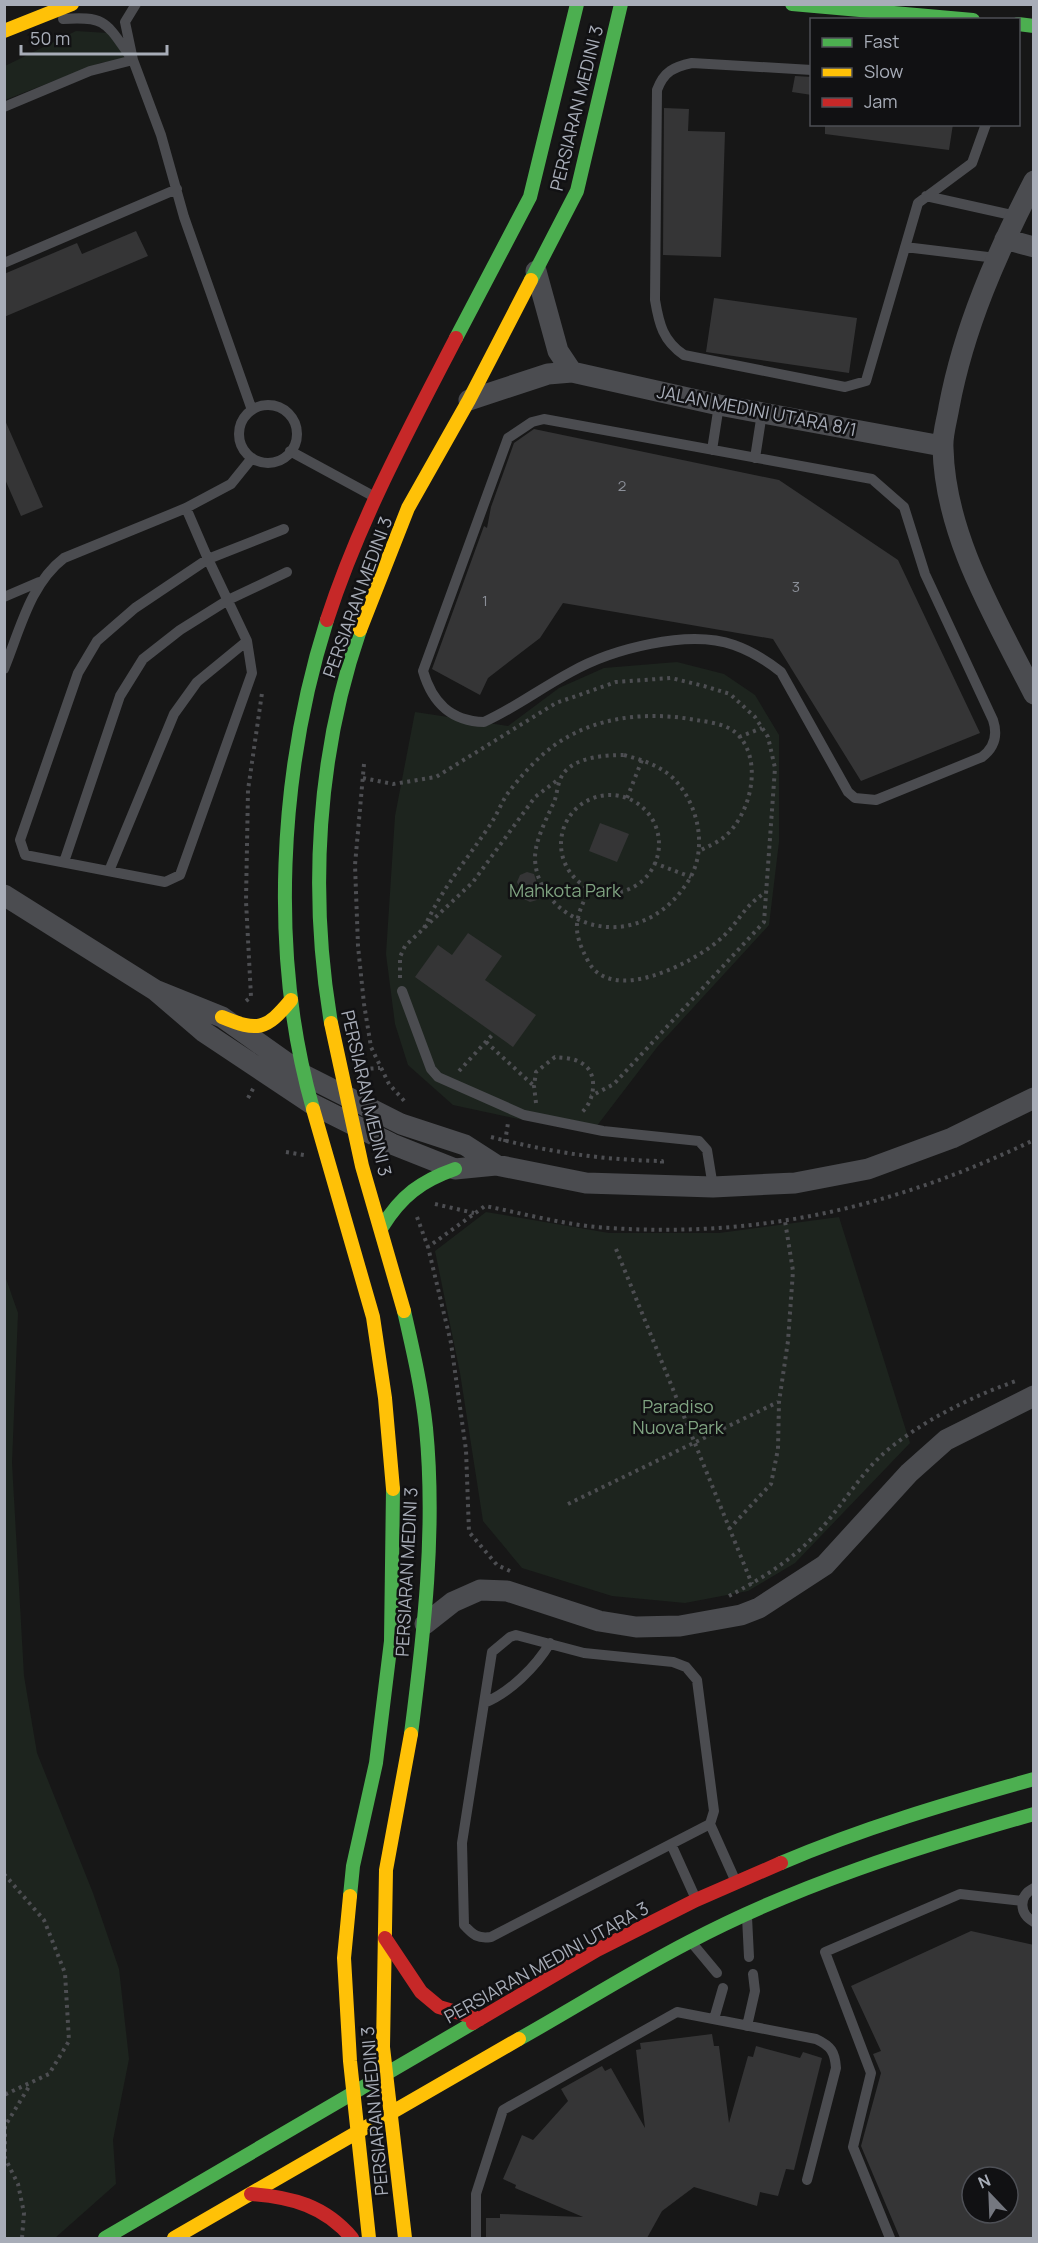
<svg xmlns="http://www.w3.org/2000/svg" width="1038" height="2243" viewBox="0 0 1038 2243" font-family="Manrope,sans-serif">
<rect width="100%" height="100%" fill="#171717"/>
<path fill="#1d241e" d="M 76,31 L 108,33 L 126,59 L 100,63 L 5,100 L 5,66 Z
M 677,662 L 724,674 L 755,695 L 779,735 L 779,842 L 769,925 L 658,1046 L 596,1127 L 523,1120 L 453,1105 L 408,1065 L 395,1024 L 386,954 L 395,816 L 415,712 L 508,726 L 559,688 L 604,668 Z
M 486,1212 L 609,1233 L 719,1233 L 839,1217 L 910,1443 L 795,1563 L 748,1591 L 685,1603 L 612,1596 L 522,1568 L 483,1521 L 460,1373 L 435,1251 Z
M 4,1273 L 18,1313 L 12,1463 L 24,1676 L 37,1753 L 93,1893 L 119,1969 L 129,2059 L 113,2140 L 116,2184 L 55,2238 L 5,2238 Z"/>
<path fill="#353536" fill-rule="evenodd" d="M 795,76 L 812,77 L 812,95 L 792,92 Z
M 664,108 L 689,109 L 688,131 L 725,132 L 721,257 L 663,255 Z
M 825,124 L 953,124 L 949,150 L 825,134 Z
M 136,231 L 148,256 L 4,317 L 4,274 L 77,243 L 82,254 Z
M 714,298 L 857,318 L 849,373 L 706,352 Z
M 4,418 L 43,507 L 21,516 L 4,477 Z
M 534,429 L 779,480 L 898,560 L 980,733 L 861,781 L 773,639 L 563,603 L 540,638 L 488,678 L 480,695 L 432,669 L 484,526 L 487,528 L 491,507 L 514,443 Z
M 600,823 L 629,834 L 617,862 L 589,851 Z
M 527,872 L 534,874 L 540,893 L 537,900 L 530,902 L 524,899 L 517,882 L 520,875 Z
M 468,933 L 502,956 L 485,980 L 536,1015 L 513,1047 L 415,977 L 438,945 L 452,955 Z
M 971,1931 L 1034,1945 L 1034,2238 L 900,2238 L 861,2146 L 881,2073 L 873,2054 L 881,2051 L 851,1986 ZM 972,2177 L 1008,2177 L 1008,2213 L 972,2213 Z
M 712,2034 L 714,2046 L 719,2046 L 729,2123 L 748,2056 L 753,2057 L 756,2046 L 800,2058 L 803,2052 L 822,2058 L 794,2170 L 786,2169 L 778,2196 L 760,2192 L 757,2206 L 694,2187 L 662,2211 L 647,2238 L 486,2238 L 486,2218 L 500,2218 L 500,2214 L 583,2217 L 515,2188 L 516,2185 L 503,2179 L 522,2135 L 533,2140 L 568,2101 L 561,2089 L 602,2066 L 605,2071 L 611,2068 L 645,2128 L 636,2050 L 641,2049 L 640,2043 Z"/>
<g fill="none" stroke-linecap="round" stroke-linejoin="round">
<path stroke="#4d4e52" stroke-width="4" stroke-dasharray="3 4.5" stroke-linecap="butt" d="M 739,737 L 762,728
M 624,755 C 642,760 659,765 673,778 C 699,804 709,851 687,883 C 673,904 655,919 630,925 C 587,936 536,904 535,858 C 535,840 547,818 554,802 C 557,795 557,787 560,780 C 568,757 605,755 624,755 Z
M 364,764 L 355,865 L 358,946 L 364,1004 L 371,1047 L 389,1084 L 407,1104
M 363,778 L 393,784 L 436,777 L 556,703 L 616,682 L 671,678 L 704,686 L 730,694 L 755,717 L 768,737 L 775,768 L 764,922 L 614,1084 L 591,1096
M561 844a49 49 0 1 1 98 0a49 49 0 1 1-98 0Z
M 627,798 L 642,760
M 654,863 L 691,877
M 590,888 C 575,919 571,929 588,961 C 611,1005 691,964 718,941 C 738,925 741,908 766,892
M 424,928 C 442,888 466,861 490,825 C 497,815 501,803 508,793 C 520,777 536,759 552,747 C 594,716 647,711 696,720 C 709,722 725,724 735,732 C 765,758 751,816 723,838 C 716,843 707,847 699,851
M 400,978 L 400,957 L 405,946 L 473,882 L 535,797 L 559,779
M 246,1001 L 251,997 L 246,901 L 248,790 L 262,693
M 486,1042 L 534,1086
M 363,1069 L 380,1068
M 459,1071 L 494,1033
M 248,1098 L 254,1087
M 536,1103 L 534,1086 L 536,1072 L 555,1057 C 564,1058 575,1058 583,1064 C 599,1074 594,1102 582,1112
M 491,1137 C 549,1152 602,1160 662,1161 L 662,1167
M 505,1142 L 508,1123
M 286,1152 L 304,1155
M 435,1204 L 474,1213
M 417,1217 L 428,1247
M 616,1249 L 752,1584
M 568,1504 L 778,1402
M 729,1529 L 771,1484 L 778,1449 L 779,1402 L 788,1341 L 793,1271 L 785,1221
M 510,1571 L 497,1565 L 469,1532 L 466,1450 L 451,1343 L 428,1247 L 485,1206 C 526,1214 569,1226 610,1228 C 763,1238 896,1206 1034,1140
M 729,1596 C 759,1580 791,1561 815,1535 C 842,1508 860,1472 890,1448 C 928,1418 971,1397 1016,1381
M 4,1874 L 44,1920 L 65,1973 L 69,2041 L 49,2074 L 4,2095
M 22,2238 L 24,2213 L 18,2184 L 5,2158 L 5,2126 L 30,2085"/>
<path stroke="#4b4c50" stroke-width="10" d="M 136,4 L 125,22 L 133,60 L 161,135 L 184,217 L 252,410
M 63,19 C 105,16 106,22 129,55
M 812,70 L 692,63 C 674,67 664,71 657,90 L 655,300 C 659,324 663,341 684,355 L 845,387 L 866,381 L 918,203 L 972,163 L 986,124
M 4,107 L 90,71 L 133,60
M 926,196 L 1016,216
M 905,247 L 996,258
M 4,263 L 177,189
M239 434a29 29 0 1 1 58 0a29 29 0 1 1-58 0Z
M 544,419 L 872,479 L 904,507 L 925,574 L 993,720 C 998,735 995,747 982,757 L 876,800 L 855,798 L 848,792 L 781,672 C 767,661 751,651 734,645 C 688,629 612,649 571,672 C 541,688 515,708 484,722 C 450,721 432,702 423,671 L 508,438 L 532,422 Z
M 712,450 L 719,405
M 290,451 L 373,496
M 755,458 L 762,413
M 186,508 L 208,559 L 284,529
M 208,559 L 247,641 L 252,673 L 180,875 L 165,882 L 25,855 L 20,840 L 78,673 L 97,641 L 135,608 Z
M 4,597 L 39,582
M 4,669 C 20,630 30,584 64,558 L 186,508 L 231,484 L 252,458
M 64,862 L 120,696 L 143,659 L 180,630 L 228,600 L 287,572
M 109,871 L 174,714 L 197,682 L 247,641
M 402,991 L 431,1069 L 438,1077 L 524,1115 L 603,1131 L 699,1141 L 707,1150 L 713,1187
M 484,1703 C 509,1693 536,1667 550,1643
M 710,1824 L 491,1937 C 478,1939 473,1935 464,1925 L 462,1843 L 492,1652 L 510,1637 L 516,1635 L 584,1653 L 673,1662 L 686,1667 L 697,1680 L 714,1811 L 710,1824 L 736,1882
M 671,1844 L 695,1897
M 1034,1888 C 1018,1896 1019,1914 1034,1922
M 747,1917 L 749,1957
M 692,1943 L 717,1973
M 714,2019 L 723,1988
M 747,2026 L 755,1991 L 753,1974
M 476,2238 L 476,2194 L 503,2110 L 677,2012 L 816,2039 C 831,2046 835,2052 836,2068 L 807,2180
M 890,2238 L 853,2147 L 871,2073 L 825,1952 L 960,1894 L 1022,1901"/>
<path stroke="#4b4c50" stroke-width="21" d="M 1034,181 C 997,253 964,327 949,407 C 947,420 942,435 943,448 C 945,536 995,617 1034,694
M 1005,239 L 1034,247
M 536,271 L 558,351 L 572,372
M 469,400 L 548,374 L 572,372 L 719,405 L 942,446
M 4,895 L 155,990 L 204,1032 L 312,1104 L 392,1144 L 455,1169 L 496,1165
M 155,990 L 222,1017 L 304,1075 L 401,1124 L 465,1145 L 496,1165 L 586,1183 L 713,1187 L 795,1183 L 868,1169 L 952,1138 L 1034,1098
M 425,1624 L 453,1602 L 480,1590 L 507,1591 L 599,1621 L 636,1627 L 680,1626 L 741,1615 L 759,1608 L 825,1565 L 909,1473 L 946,1440 L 1034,1396"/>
<path stroke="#4caf50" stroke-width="14" d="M 792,4 L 973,20
M 1018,24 L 1034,26
M 531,280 L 577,191 L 621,4
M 456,338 L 530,197 L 577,4
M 331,1023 C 309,894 317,754 360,630
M 313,1109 C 269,955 279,772 327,620
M 382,1227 C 401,1196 421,1181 455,1169
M 404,1311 C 413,1350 422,1389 426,1428 C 436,1530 424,1633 411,1734
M 781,1863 C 863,1828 948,1803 1034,1779
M 350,1896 L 353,1866 L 376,1763 L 391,1641 L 393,1489
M 519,2039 C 576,2007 631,1972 689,1942 C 797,1885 917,1847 1034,1814
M 105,2238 L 473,2023"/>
<path stroke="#ffc107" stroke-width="14" d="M 4,31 L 72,4
M 360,630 L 408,508 L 469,400 L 531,280
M 222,1017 C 258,1032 266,1030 291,1000
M 331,1023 L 362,1166 L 404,1311
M 313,1109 L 373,1317 L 385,1398 L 393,1489
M 350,1896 L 344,1958 L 350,2061 L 369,2238
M 174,2238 L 519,2039
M 405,2238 L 383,2047 L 386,1870 L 411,1734"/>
<path stroke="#c62828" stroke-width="14" d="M 327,620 C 359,521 408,431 456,338
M 385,1938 L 421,1992 L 439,2007 L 480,2019
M 473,2023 L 597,1950 L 696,1900 L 781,1863
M 251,2194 C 292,2197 325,2206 352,2238"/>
</g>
<g text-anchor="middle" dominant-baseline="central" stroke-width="5" stroke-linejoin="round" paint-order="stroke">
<g font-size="15" fill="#8b8f98">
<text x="622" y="485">2</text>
<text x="796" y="586">3</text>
<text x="485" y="600">1</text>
</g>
<g font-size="18" fill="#a8adb8" stroke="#111113">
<text transform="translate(576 108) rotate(-76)">PERSIARAN MEDINI 3</text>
<text transform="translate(757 410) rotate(11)">JALAN MEDINI UTARA 8/1</text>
<text transform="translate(357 597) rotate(-70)">PERSIARAN MEDINI 3</text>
<text transform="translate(367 1093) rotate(77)">PERSIARAN MEDINI 3</text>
<text transform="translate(406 1572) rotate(-87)">PERSIARAN MEDINI 3</text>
<text transform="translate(546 1962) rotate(-29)">PERSIARAN MEDINI UTARA 3</text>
<text transform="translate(374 2111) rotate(-95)">PERSIARAN MEDINI 3</text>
</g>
<g font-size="18" fill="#7fa381" stroke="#111113">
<text x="565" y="890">Mahkota Park</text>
<text x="678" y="1406">Paradiso<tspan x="678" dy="21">Nuova Park</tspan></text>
</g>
</g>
<rect width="1038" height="2243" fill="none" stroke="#a8adb8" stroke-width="12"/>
<rect x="810" y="18" width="210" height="108" fill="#111113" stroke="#4d4f55" stroke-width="1.5"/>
<rect x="822" y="38" width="30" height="9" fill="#4caf50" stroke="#4d4f55" stroke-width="1.5"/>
<text x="864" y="48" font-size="18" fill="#a8adb8">Fast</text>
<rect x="822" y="68" width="30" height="9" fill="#ffc107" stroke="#4d4f55" stroke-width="1.5"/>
<text x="864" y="78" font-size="18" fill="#a8adb8">Slow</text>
<rect x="822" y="98" width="30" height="9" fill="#c62828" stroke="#4d4f55" stroke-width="1.5"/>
<text x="864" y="108" font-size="18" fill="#a8adb8">Jam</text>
<g transform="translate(990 2195) rotate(337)"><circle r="28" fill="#111113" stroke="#4d4f55" stroke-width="1.5"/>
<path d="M0-4.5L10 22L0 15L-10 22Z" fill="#757880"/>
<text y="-9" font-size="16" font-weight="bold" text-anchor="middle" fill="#a8adb8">N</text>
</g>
<path d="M21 45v9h146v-9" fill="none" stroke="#a8adb8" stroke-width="3"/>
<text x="30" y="45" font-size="18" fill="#a8adb8" stroke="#111113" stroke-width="4.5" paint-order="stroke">50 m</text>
</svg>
